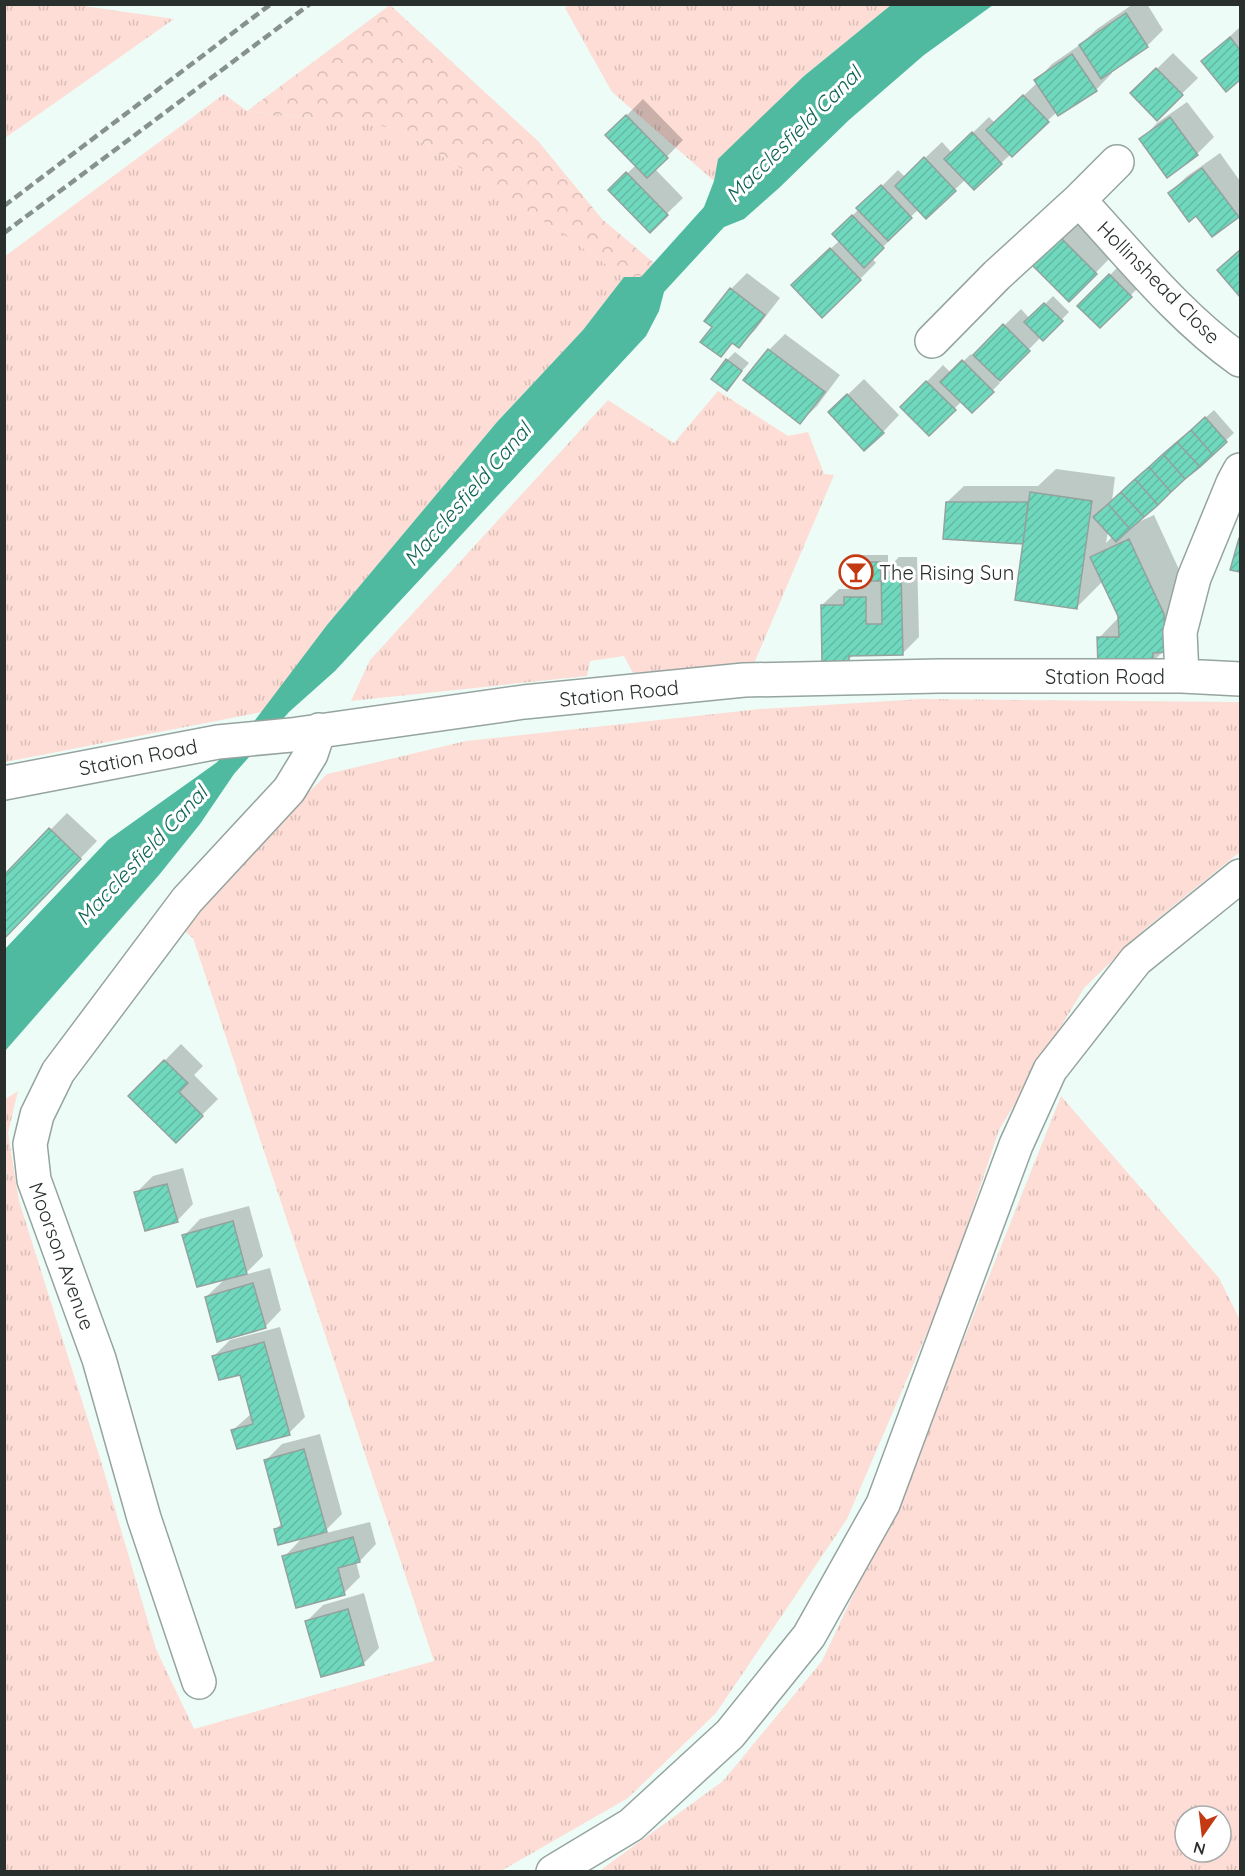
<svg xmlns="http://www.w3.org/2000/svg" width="1245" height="1876" viewBox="0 0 1245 1876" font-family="Quicksand,sans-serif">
<defs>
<pattern id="grass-tufts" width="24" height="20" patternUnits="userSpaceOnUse" patternTransform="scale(1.5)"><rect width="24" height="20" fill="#fdddd5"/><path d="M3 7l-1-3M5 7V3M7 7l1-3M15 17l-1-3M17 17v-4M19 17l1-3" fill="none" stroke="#d9beb7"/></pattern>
<pattern id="forest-crowns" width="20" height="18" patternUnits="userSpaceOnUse" patternTransform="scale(1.5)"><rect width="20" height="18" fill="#fdddd5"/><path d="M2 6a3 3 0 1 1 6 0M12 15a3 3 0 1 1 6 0" fill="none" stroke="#d9beb7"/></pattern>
<pattern id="building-hatch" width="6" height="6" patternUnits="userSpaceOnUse" patternTransform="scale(1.5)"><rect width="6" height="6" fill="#70d8bd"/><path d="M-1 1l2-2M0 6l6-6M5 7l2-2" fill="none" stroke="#61baa3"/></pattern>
</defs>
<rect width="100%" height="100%" fill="#edfcf7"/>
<path fill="url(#grass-tufts)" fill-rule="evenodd" d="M 5,4 L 77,5 L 174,19 L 5,138 Z
M 570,4 L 891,5 L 804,76 L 719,159 L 714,181 L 612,92 L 565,8 Z
M 224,94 L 247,111 L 311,118 L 346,118 L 403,131 L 566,236 L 624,277 L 583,330 L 497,422 L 327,625 L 262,712 L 5,762 L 4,257 Z
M 718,391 L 788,436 L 808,432 L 824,474 L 834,475 L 753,666 L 633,673 L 624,656 L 590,661 L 587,676 L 351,701 L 370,660 L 608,400 L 674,443 Z
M 921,699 L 1240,702 L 1240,852 L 1146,928 L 1084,988 L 999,1130 L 947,1286 L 847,1519 L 716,1713 L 628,1798 L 501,1871 L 5,1871 L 4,1100 L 18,1091 L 8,1133 L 19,1201 L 100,1458 L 156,1649 L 194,1729 L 434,1661 L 193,938 L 183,930 L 270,831 L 327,774 L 466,741 L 760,709 Z
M 1061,1096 L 1219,1278 L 1240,1320 L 1240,1871 L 598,1872 L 723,1781 L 822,1661 L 908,1479 ZM 1185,1816 L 1221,1816 L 1221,1852 L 1185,1852 Z"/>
<path fill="url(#forest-crowns)" d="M 390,5 L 538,141 L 602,219 L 654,263 L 641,278 L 624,277 L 566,236 L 403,131 L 346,118 L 311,118 L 247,111 Z"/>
<path fill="#50baa0" d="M 891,5 L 993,5 L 924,55 L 849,120 L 779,188 L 744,219 L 724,227 L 664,292 L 659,311 L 646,336 L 335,671 L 289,712 L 234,774 L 200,824 L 159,875 L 5,1051 L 4,950 L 108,840 L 216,763 L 240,740 L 327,625 L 497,422 L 583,330 L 624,277 L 641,277 L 704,207 L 714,181 L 718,159 L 804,76 Z"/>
<path fill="#0003" fill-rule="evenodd" d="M 1133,4 L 1147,4 L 1163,30 L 1147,46 L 1110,71 L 1112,73 L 1096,90 L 1057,112 L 974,188 L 966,179 L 926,217 L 919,209 L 889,237 L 891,239 L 872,258 L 876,263 L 860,279 L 809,269 L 840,240 L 834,234 L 898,170 L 905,177 L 942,142 L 952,153 L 989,117 L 995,123 L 1037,83 L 1036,81 L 1052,64 L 1081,44 L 1097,29 Z
M 1240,27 L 1240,78 L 1226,90 L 1203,61 Z
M 1173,53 L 1198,78 L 1157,118 L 1132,93 Z
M 643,99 L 683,140 L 655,169 L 683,198 L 650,230 L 610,190 L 636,165 L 607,135 Z
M 1187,102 L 1214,137 L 1197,154 L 1167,176 L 1141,140 L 1157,123 Z
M 1220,153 L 1240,181 L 1240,213 L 1238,216 L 1197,214 L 1170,193 L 1186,177 Z
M 1072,217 L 1112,256 L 1069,300 L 1029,260 Z
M 1240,250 L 1240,295 L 1219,270 Z
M 1126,259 L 1147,279 L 1100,326 L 1079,306 Z
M 747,273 L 780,298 L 755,330 L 739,346 L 734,342 L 721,355 L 714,327 L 731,289 Z
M 1053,296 L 1069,312 L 1043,339 L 1041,337 L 998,381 L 1000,383 L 972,411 L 962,401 L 929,434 L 902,407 L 943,365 L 951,373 L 971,354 L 973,356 L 1021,309 L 1030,319 Z
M 785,334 L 840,375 L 817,406 L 800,422 L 769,350 Z
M 735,352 L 749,363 L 726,389 L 727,360 Z
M 864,379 L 899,415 L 883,432 L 830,412 Z
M 1214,410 L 1234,433 L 1134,524 L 1154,515 L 1188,589 L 1164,651 L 1152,662 L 1099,638 L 1119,617 L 1103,581 L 1077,607 L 1024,542 L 947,502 L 964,486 L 1038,486 L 1056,469 L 1115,477 L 1112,501 ZM 1108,531 L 1113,536 L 1106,543 Z
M 855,555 L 888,555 L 888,568 L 899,557 L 917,557 L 919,637 L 902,654 L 854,654 L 848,660 L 822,605 L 839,589 L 855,589 L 864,580 L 847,563 Z
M 67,813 L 97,841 L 4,938 L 4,877 Z
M 181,1044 L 203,1066 L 194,1075 L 218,1099 L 176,1141 L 130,1096 Z
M 183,1168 L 193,1204 L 177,1221 L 136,1193 L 153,1176 Z
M 249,1206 L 263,1256 L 244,1275 L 270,1268 L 281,1310 L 265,1327 L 206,1297 L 226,1278 L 184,1236 L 200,1219 Z
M 280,1327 L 305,1417 L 289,1433 L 233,1430 L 252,1413 L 241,1373 L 214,1356 L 230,1340 Z
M 320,1434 L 342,1514 L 322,1534 L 370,1522 L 376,1544 L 360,1561 L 356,1562 L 360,1577 L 344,1593 L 284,1557 L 303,1537 L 276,1529 L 283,1522 L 266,1460 L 282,1444 Z
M 364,1593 L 379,1648 L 363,1664 L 307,1621 L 323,1605 Z"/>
<path fill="url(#building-hatch)" stroke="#94a29e" stroke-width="1.5" d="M 1126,13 L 1148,47 L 1101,79 L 1079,45 Z
M 1230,37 L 1240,50 L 1240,80 L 1226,92 L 1201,61 Z
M 1072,54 L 1097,91 L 1058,116 L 1034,80 Z
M 1156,68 L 1183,95 L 1157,121 L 1130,93 Z
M 1023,95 L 1049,122 L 1012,157 L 986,130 Z
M 626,115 L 668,158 L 647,178 L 605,135 Z
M 1170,117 L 1198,155 L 1167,178 L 1139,139 Z
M 972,132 L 1002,164 L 974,190 L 944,159 Z
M 924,157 L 956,191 L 926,219 L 895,186 Z
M 1202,168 L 1239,217 L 1212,237 L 1196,216 L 1189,222 L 1168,193 Z
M 626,172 L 668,215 L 650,233 L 608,190 Z
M 881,185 L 912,218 L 888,241 L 856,208 Z
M 852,215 L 884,248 L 864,268 L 832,234 Z
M 1055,232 L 1097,274 L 1069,302 L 1027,260 Z
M 830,248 L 861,280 L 822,318 L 791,285 Z
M 1240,250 L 1240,297 L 1217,270 Z
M 1109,274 L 1132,297 L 1100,328 L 1077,306 Z
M 730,288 L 765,315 L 739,348 L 732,343 L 721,357 L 700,342 L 712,327 L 704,321 Z
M 1044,303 L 1063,321 L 1043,341 L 1024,322 Z
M 1003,324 L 1030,351 L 1000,381 L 973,355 Z
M 768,349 L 825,392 L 800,424 L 743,380 Z
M 726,359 L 742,371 L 727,391 L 711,379 Z
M 962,360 L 994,392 L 972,413 L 940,382 Z
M 926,381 L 956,410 L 929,436 L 900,407 Z
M 847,394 L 884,433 L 864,451 L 828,412 Z
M 1205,417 L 1227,442 L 1213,455 L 1191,430 Z
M 1191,430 L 1213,455 L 1200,467 L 1177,442 Z
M 1177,442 L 1200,467 L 1185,479 L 1163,454 Z
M 1163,454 L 1185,479 L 1171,492 L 1149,467 Z
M 1149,467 L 1171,492 L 1158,505 L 1135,479 Z
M 1135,479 L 1158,505 L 1144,517 L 1121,492 Z
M 1030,492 L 1092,501 L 1077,609 L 1015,600 Z
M 1121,492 L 1144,517 L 1130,529 L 1108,504 Z
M 946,502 L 1028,502 L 1023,544 L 943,539 Z
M 1108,504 L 1130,529 L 1116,542 L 1093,517 Z
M 1239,538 L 1240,538 L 1240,572 L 1230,570 Z
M 1129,539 L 1164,614 L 1166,652 L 1153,653 L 1153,664 L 1098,666 L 1097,637 L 1119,637 L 1118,616 L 1090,557 Z
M 846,562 L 880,562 L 881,581 L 846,581 Z
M 881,573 L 901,573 L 903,655 L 849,656 L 849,661 L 822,662 L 821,605 L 844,605 L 844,597 L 866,597 L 866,624 L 882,624 Z
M 49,828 L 81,859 L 4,939 L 4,875 Z
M 164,1060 L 188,1083 L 179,1092 L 203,1116 L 176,1143 L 128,1096 Z
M 167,1184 L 178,1222 L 145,1231 L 134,1192 Z
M 233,1221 L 247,1274 L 197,1287 L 182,1235 Z
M 253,1283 L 266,1328 L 217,1342 L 205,1297 Z
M 264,1342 L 290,1435 L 237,1449 L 231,1430 L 253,1424 L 240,1375 L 219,1380 L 212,1356 Z
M 304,1449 L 327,1532 L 278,1545 L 274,1529 L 282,1527 L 264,1460 Z
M 353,1537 L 360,1562 L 338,1568 L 345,1595 L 296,1608 L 282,1556 Z
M 348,1609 L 364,1665 L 321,1677 L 305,1621 Z"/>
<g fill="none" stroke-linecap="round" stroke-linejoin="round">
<g stroke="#96a49f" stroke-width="36">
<path id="minor" d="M 1079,200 C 1130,255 1179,317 1240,360
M 932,341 L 997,275 L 1079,200 L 1117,162
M 1182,676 L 1180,632 L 1194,578 L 1233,483 L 1240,470
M 4,783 L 218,742 L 291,735 L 524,702 L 744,680 L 939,676 L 1182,676 L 1240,679
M 199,1682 L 144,1518 L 99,1359 L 34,1180 L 30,1144 L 37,1115 L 58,1072 L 187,900 L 289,790 L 311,754 L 319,730
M 553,1872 L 631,1825 L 730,1734 L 809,1636 L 883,1504 L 1016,1145 L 1050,1070 L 1136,960 L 1240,876"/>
</g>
<use href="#minor" stroke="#fff" stroke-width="33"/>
<path stroke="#87918e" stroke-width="4.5" stroke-dasharray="9 4.5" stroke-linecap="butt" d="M 4,206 L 271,4
M 4,233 L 310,4"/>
</g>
<defs>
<g id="bar-ring" transform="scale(1.725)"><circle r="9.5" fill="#fff" stroke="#c33a12" stroke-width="1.5"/><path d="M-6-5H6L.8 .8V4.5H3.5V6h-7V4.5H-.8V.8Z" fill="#c33a12"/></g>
</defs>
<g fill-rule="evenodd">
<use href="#bar-ring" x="856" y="572"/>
</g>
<g text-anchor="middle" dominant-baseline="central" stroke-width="6" stroke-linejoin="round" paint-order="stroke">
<g font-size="20" fill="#292f2d" stroke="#fff">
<text transform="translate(1159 282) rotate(45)">Hollinshead Close</text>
<text x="1105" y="676">Station Road</text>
<text transform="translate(619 693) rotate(-6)">Station Road</text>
<text transform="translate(138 757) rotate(-11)">Station Road</text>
<text transform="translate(62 1256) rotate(70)">Moorson Avenue</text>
</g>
<g font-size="20" fill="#292f2d" stroke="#fff" text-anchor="start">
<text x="879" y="572">The Rising Sun</text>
</g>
<g font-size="21" font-style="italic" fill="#106553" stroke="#fff">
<text transform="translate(793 134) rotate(-45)">Macclesfield Canal</text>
<text transform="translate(467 494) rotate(-49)">Macclesfield Canal</text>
<text transform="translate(141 855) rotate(-47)">Macclesfield Canal</text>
</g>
</g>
<rect width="1245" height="1876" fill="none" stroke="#292f2d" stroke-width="12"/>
<g transform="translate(1203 1834) rotate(194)"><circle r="28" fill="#ffffff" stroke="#a9acab" stroke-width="1.5"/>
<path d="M0-4.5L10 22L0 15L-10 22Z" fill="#c33a12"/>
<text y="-9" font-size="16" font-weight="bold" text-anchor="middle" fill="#292f2d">N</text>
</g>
</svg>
